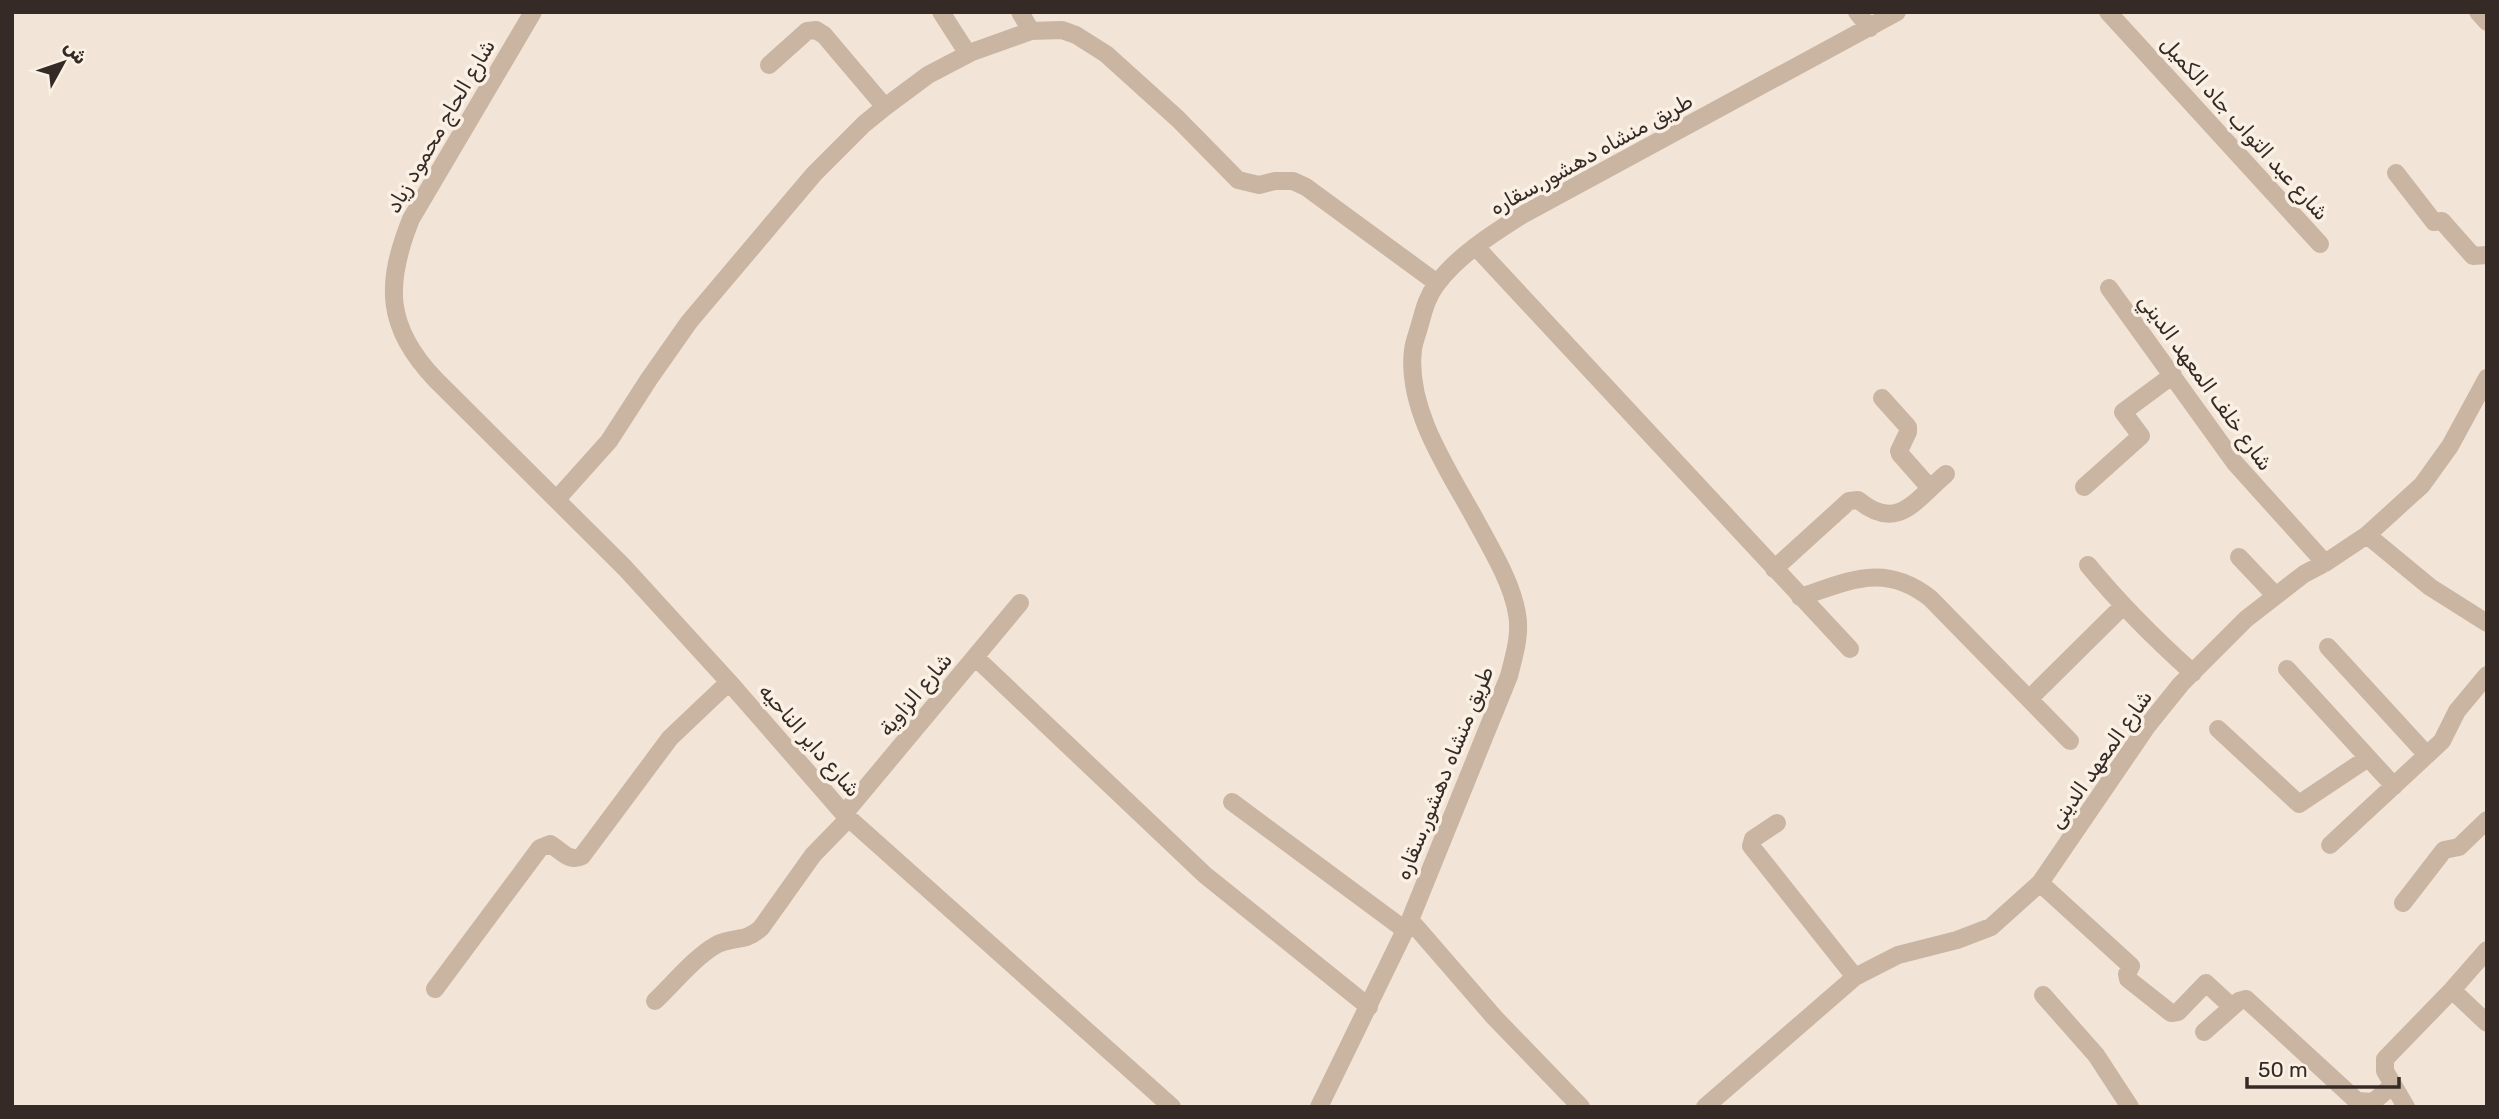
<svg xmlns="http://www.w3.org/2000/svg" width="2499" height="1119" viewBox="0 0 2499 1119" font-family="Rubik,Cairo,sans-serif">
<rect width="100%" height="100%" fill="#f2e5d8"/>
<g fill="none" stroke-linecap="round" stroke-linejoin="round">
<path stroke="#cab5a3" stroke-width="18" d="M 533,12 L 411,219 C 385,284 385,327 436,380 L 625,568 L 729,682 L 844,814 L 1172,1107
M 941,12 L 968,54
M 1020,12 L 1031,31
M 1857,12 L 1870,28
M 2108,12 L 2320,244
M 2478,12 L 2487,22
M 769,65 L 807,31 L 816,30 L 824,35 L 885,107
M 2396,173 L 2434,222 L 2442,221 L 2473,256 L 2487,255
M 1476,247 L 1850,649
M 2109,288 L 2235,463 L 2325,563
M 1882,398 L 1908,427 L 1908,432 L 1899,451 L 1900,454 L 1930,488
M 2084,487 L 2141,436 L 2123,412 L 2173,375
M 557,499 L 609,441 L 649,379 L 689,322 L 814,174 L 864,124 L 885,107 L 928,75 L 972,52 L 1031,31 L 1062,30 L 1076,35 L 1106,54 L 1178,119 L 1238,180 L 1259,185 L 1275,181 L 1293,181 L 1306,187 L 1437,283
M 2367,535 L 2430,587 L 2487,623
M 2239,557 L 2275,595
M 2088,565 C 2120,604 2155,639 2193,673
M 1774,569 L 1849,501 L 1858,500 C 1898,533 1915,500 1946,474
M 1800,597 C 1850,581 1884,562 1930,598 L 2070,741
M 2328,647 L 2427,755
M 975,657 L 1205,875 L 1369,1007
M 2287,669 L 2394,786
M 2029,699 L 2123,606
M 2218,729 L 2299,804 L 2368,758
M 1232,802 L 1405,930
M 844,814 L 1020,603
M 1777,823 L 1753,839 L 1751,846 L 1855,977
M 2330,845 L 2442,741 L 2457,711 L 2487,675
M 2040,883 L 2131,966 L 2127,974 L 2128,979 L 2171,1013 L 2178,1012 L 2206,983 L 2232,1007
M 2403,903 L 2444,850 L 2459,847 L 2487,820
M 1410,920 L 1494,1017 L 1581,1107
M 435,989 L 540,848 L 550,844 C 561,850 569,863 582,856 L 670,738 L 729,682
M 2452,990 L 2487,1023
M 2043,995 L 2096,1055 L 2130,1107
M 655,1001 C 673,984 695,957 716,945 C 732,936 745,943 761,928 L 813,855 L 848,819
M 2204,1032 L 2239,1001 L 2246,999 L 2357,1101 L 2373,1102 L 2393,1085
M 1319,1107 L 1410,920 L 1509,676 C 1514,656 1521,634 1517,614 C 1512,582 1489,545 1474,517 C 1447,468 1406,408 1413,350 C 1414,341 1418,332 1420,324 C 1424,310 1427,297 1436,285 C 1457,256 1492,234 1522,215 L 1897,12
M 1705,1107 L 1855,977 L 1898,955 L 1957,940 L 1991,927 L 2040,883 L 2148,725 L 2181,684 L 2246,619 L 2304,574 L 2325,563 L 2367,535 L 2422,485 L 2450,446 L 2487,378
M 2406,1107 L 2385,1071 L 2385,1059 L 2452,990 L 2487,950"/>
</g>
<g text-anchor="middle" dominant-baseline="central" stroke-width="7" stroke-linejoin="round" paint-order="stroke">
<g font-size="21" fill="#352a26" stroke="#faf0e4">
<text transform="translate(440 126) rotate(-60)">شارع الحاج محمود زياد</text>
<text transform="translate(2245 128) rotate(48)">شارع عبد التواب جاد الكميل</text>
<text transform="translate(1591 154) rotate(-29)">طريق منشاه دهشور,سقاره</text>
<text transform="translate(2206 382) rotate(54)">شارع خلف المعهد الديني</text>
<text transform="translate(915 694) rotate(-50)">شارع الزاوية</text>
<text transform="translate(810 740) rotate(49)">شارع داير الناحيه</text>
<text transform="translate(2100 759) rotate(-55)">شارع المعهد الدينى</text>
<text transform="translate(1444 773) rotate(-68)">طريق منشاه دهشور,سقاره</text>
</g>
</g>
<rect width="2499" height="1119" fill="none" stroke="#352a26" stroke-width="28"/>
<g transform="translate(63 63) rotate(50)" stroke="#faf0e4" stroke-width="5" paint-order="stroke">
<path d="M0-5L12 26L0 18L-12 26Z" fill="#352a26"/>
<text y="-10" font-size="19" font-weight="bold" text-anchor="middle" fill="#352a26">ش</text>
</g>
<path d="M2247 1077v10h152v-10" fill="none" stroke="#352a26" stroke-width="3.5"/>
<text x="2258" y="1077" font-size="21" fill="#352a26" stroke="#faf0e4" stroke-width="5" paint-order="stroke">50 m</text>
</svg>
